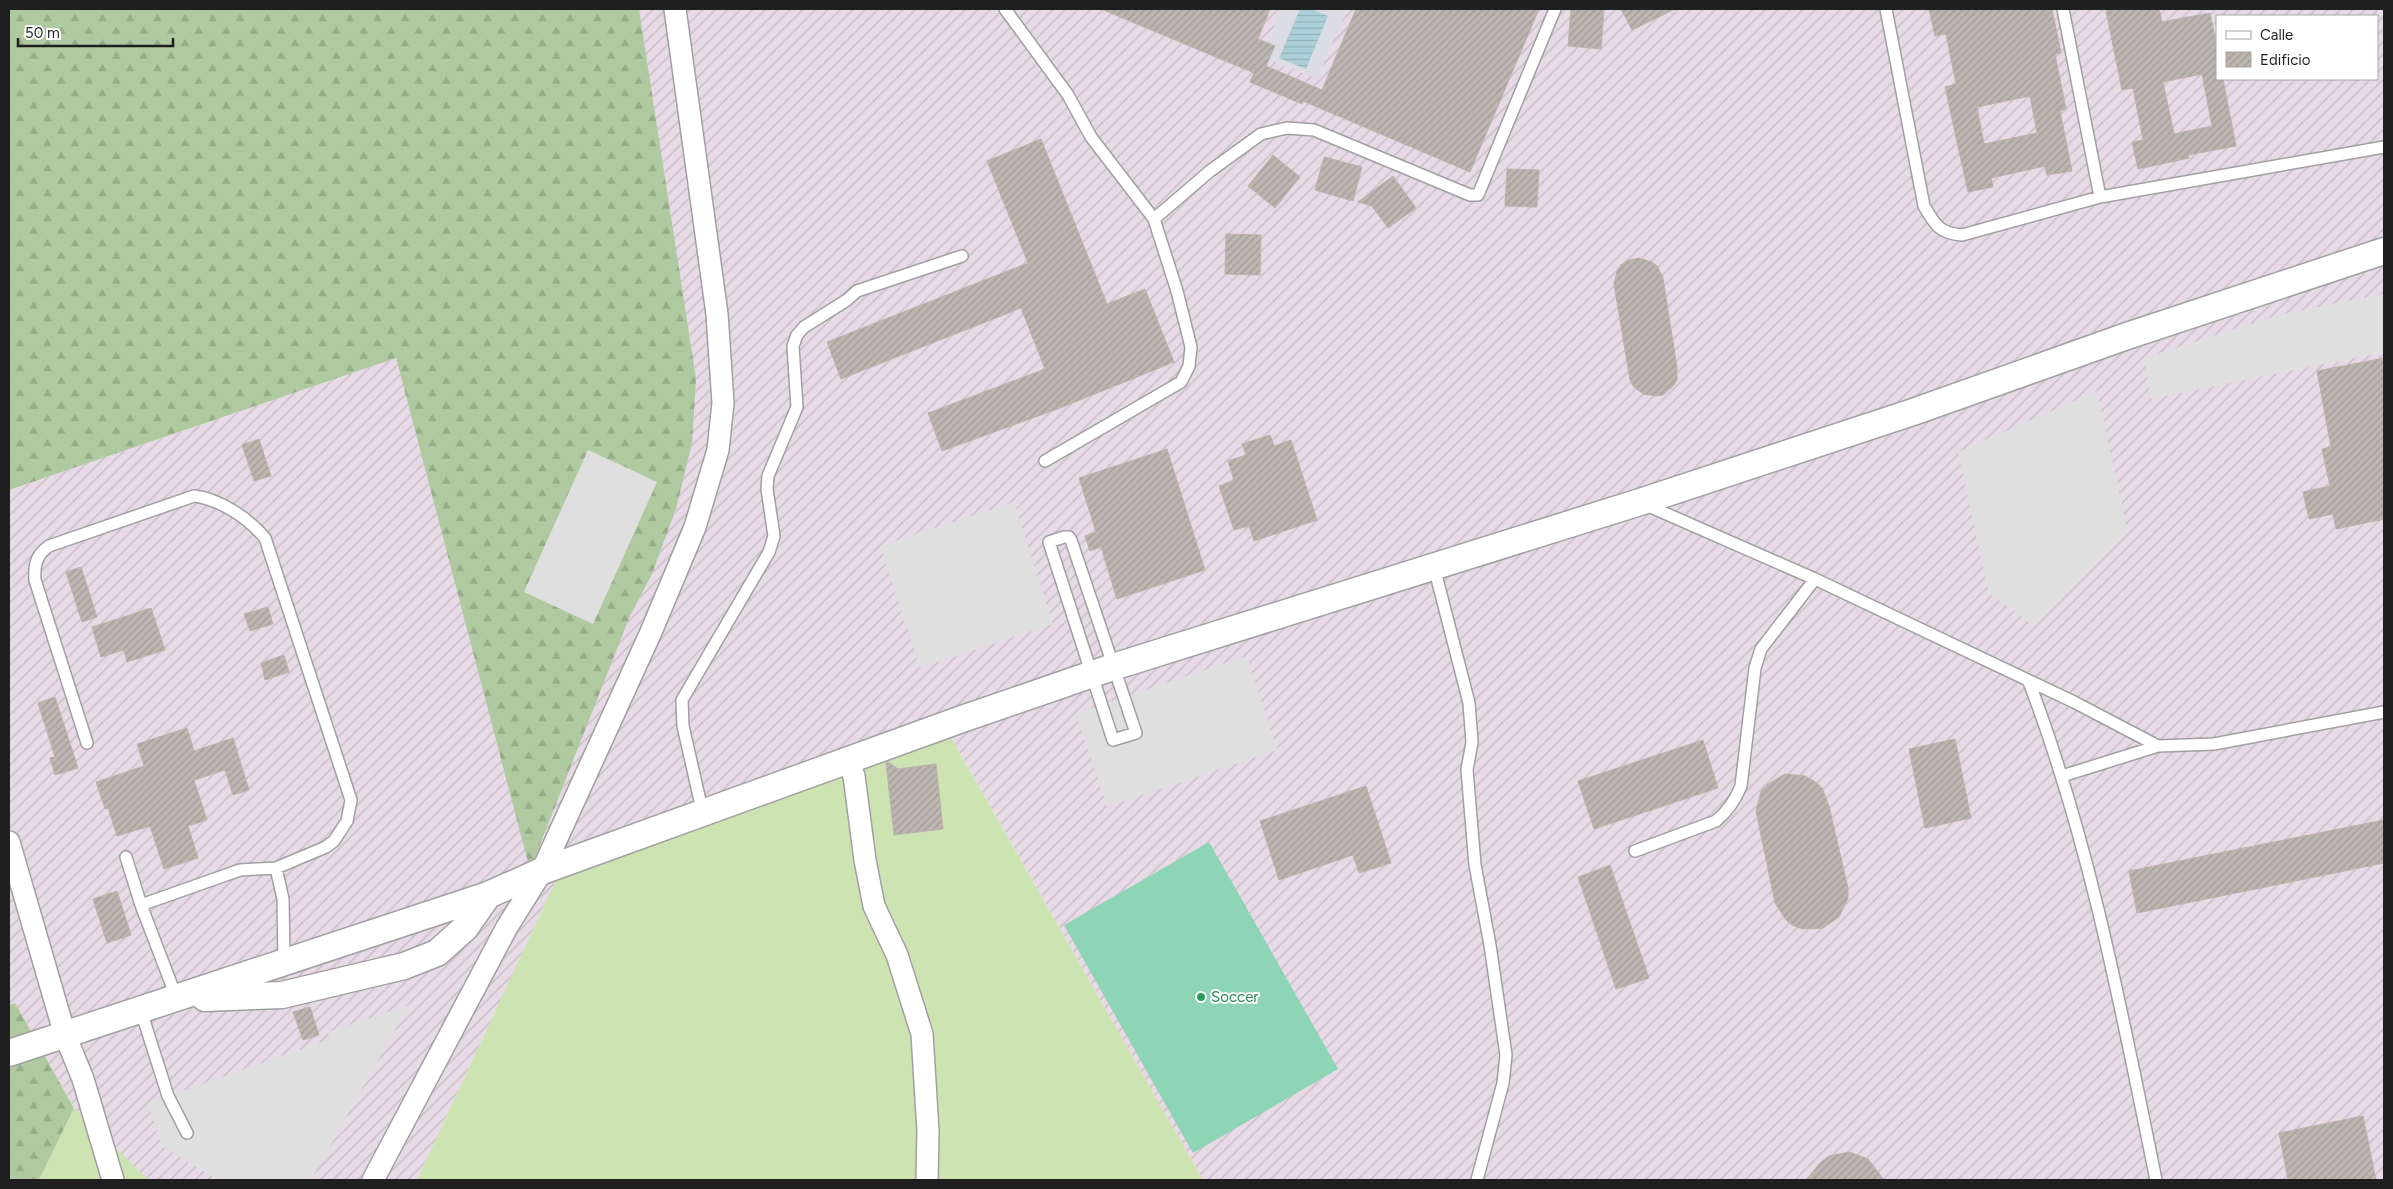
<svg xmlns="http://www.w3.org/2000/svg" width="2393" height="1189" viewBox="0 0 2393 1189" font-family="Figtree,sans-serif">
<defs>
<pattern id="industrial-furrows" width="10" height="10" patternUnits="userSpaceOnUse" patternTransform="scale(1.25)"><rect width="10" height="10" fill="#e7d9e5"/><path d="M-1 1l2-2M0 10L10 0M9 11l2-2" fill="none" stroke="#c6bac4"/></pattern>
<pattern id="forest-firs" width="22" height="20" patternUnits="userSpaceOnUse" patternTransform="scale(1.25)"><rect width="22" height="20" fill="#afcaa0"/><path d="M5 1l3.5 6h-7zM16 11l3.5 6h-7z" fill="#96ad89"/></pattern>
<pattern id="water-rules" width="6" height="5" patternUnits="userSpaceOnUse" patternTransform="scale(1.25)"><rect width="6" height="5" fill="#acd0d8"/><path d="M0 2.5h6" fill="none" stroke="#94b2b9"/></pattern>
<pattern id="building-hatch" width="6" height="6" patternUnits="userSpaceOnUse" patternTransform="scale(1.25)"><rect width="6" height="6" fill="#bcb5b0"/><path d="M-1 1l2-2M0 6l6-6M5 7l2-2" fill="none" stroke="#a19b97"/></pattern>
</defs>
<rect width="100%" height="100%" fill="#efece7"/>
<path fill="url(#industrial-furrows)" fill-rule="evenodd" d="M 639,9 L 2384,9 L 2384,1180 L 1203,1180 L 943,723 L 567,856 L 417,1180 L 123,1180 L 110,1171 L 15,1003 L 9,1005 L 9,490 L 396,358 L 530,869 L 630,616 L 652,574 L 676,509 L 696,378 ZM 2217,16 L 2377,16 L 2377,79 L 2217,79 Z"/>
<path fill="#cde3b2" d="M 950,736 L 1203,1180 L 417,1180 L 567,856 Z
M 74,1108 L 149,1180 L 39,1180 Z"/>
<path fill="url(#forest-firs)" d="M 9,9 L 639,9 L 696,378 L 692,443 L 676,509 L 652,574 L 630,616 L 530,870 L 396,358 L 9,490 Z
M 15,1003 L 74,1108 L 39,1180 L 9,1180 L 9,1005 Z"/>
<path fill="#8dd5b5" d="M 1209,842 L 1338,1069 L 1193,1153 L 1064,925 Z"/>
<path fill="#dfdfdf" d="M 2383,294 L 2384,352 L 2151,399 L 2144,358 L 2282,314 Z
M 2097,391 L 2127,529 L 2034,626 L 1989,593 L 1958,452 Z
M 588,450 L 657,482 L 593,624 L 524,592 Z
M 1014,502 L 1053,624 L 920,668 L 880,546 Z
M 1247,656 L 1277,750 L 1107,807 L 1076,713 Z
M 409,1005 L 311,1180 L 218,1180 L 161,1145 L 148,1103 L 330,1039 L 328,1032 Z"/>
<path fill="#dbdce4" d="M 1281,9 L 1300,9 L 1279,58 L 1328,16 L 1311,9 L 1347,9 L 1317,79 L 1269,59 L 1267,43 Z"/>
<path fill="url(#water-rules)" d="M 1300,9 L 1311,9 L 1328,16 L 1306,69 L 1279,58 Z"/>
<path fill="url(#building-hatch)" stroke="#bfb2ab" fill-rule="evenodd" d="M 1101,9 L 1270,9 L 1258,39 L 1275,46 L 1266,66 L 1322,90 L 1356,9 L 1539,9 L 1470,172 L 1303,101 L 1302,104 L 1250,82 L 1254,73 Z
M 1571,9 L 1604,9 L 1601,49 L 1568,46 Z
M 1621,9 L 1675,9 L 1632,30 Z
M 1929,9 L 2052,9 L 2061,53 L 2055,54 L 2066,109 L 2060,111 L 2072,171 L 2047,175 L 2045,166 L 1991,178 L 1993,187 L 1968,192 L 1945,87 L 1956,84 L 1946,34 L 1935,36 ZM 2030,96 L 2037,133 L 1984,144 L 1977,107 Z
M 2119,9 L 2159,9 L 2162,22 L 2210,13 L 2217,48 L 2217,79 L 2223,79 L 2236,146 L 2188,155 L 2189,158 L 2138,169 L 2132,142 L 2143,140 L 2133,88 L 2122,90 L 2106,11 ZM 2202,74 L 2212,126 L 2174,134 L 2163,82 Z
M 1041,139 L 1107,304 L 1145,289 L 1174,362 L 1060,408 L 942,451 L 928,413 L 1045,369 L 1021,308 L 841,379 L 827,342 L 1028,263 L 987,161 Z
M 1273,155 L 1300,177 L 1275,208 L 1248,186 Z
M 1324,157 L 1362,167 L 1353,201 L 1315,190 Z
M 1507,169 L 1539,170 L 1537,207 L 1505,206 Z
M 1393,176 L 1416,208 L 1388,228 L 1372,206 L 1358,202 Z
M 1226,234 L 1261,235 L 1260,275 L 1225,274 Z
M 1639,258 L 1652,262 L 1657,266 L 1663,278 L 1677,367 L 1677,380 L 1673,386 L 1663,395 L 1656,396 L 1643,394 L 1633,386 L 1630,380 L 1614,284 L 1617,271 L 1621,265 L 1626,261 Z
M 2384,358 L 2384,519 L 2336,529 L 2333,514 L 2309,519 L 2303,492 L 2330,486 L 2322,449 L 2331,447 L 2317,371 Z
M 1270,435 L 1274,446 L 1291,440 L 1317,520 L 1254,541 L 1249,526 L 1234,530 L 1219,486 L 1234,480 L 1228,461 L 1246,455 L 1242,444 Z
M 259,439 L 271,476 L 254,481 L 242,445 Z
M 1167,449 L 1205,570 L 1117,599 L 1101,547 L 1090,551 L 1085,536 L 1096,532 L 1079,478 Z
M 81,567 L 97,617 L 82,622 L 66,572 Z
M 268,607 L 273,624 L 250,631 L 244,614 Z
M 151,608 L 165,650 L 127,662 L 124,650 L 101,657 L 92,627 Z
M 284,655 L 289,672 L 265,680 L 261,663 Z
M 55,697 L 78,768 L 55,775 L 50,758 L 55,757 L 38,703 Z
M 187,728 L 194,751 L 233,738 L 249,790 L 233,795 L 225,770 L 194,780 L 207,820 L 188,826 L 198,858 L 164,869 L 150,826 L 117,836 L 108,808 L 105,809 L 96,782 L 144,766 L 137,744 Z
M 1955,739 L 1971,818 L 1925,828 L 1909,749 Z
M 1703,740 L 1718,788 L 1594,829 L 1578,781 Z
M 888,762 L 898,769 L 936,764 L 943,829 L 894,835 L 886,763 Z
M 1785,774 L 1805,776 L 1814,781 L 1822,788 L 1829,806 L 1848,888 L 1848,898 L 1839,917 L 1823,928 L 1803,929 L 1794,926 L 1786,920 L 1775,903 L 1756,811 L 1761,791 L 1768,784 Z
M 1366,786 L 1391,863 L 1359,873 L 1353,855 L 1279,880 L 1260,821 Z
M 2384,820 L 2384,863 L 2137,913 L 2129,871 Z
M 1610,865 L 1649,978 L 1616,989 L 1578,877 Z
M 117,891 L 131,935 L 107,943 L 93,899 Z
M 310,1007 L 319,1035 L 303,1040 L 293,1012 Z
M 2363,1116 L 2376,1180 L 2288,1180 L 2279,1133 Z
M 1849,1152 L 1868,1159 L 1884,1180 L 1806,1180 L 1821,1162 L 1829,1156 Z"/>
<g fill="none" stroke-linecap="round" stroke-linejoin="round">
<g stroke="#a0a0a0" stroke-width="14">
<path id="service" d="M 1005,9 L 1068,95 L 1091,137 L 1154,219 L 1177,291 L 1191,347 L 1189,366 L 1181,382 L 1045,461
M 1886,9 L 1924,206 C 1935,225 1939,233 1962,235 L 2100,197 L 2384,147
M 2063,9 L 2100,197
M 1154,219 L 1210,171 L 1261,134 L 1287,128 L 1314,130 L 1470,195 L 1478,195 L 1555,9
M 1644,504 L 1815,579 L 2074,702 L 2158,746
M 1064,537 L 1069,537 L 1071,540 L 1136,733 L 1113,740 L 1049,542 Z
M 1434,567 L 1469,703 L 1472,742 L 1467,770 L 1475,865 L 1490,945 L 1506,1055 L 1503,1083 L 1477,1180
M 2029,682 C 2090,842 2122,1013 2156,1180
M 87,743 L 35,580 C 34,565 36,555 49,546 L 194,496 C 220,499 248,518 265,538 L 351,800 L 347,821 L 334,841 L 326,847 L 276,868 L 240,870 L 141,905
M 2062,776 L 2158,746 L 2214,744 L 2384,712
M 703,814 L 683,726 L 682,700 L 769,552 L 774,536 L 767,489 L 768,476 L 797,407 L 793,346 L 797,335 L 804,327 L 847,300 L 857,291 L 962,256
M 1635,851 L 1716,821 C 1728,811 1735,801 1741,786 L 1755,668 L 1761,649 L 1815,579
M 126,857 L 141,905 L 177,999
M 276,868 L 283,899 L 284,962
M 141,1011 L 168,1096 L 187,1133"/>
</g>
<g stroke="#a0a0a0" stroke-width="24">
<path id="minor" d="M 848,761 L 854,776 L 865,860 L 874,906 L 897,955 L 922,1034 L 928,1131 L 927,1180
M 9,842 L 65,1035 L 83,1079 L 113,1180
M 373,1180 L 507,927 L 542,871 L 651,632 L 695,527 L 718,450 L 723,403 L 717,314 L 675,9"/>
</g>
<g stroke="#a0a0a0" stroke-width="29">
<path id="tertiary" d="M 205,998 L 282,995 L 404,966 L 437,953 L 465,928 L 488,895
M 9,1053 L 488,895 L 542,871 L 962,719 L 1113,667 L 1640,502 L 1913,412 L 2127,336 L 2384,251"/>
</g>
<use href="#service" stroke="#fff" stroke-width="11"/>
<use href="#minor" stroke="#fff" stroke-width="21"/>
<use href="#tertiary" stroke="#fff" stroke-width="26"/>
</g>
<circle fill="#2e9e5b" stroke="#fff" stroke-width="2" cx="1201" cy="997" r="5"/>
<g text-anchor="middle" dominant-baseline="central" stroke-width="4" stroke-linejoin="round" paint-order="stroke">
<g font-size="15" fill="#27864d" stroke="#fff" text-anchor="start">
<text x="1211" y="997">Soccer</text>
</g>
</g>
<rect width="2393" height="1189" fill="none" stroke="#1f1f1f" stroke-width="20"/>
<rect x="2216" y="15" width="162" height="65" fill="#ffffff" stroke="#a5a5a5"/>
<rect x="2226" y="31" width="25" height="8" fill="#ffffff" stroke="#a5a5a5"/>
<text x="2260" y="40" font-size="15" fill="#1f1f1f">Calle</text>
<rect x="2226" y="52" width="25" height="15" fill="url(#building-hatch)" stroke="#a5a5a5"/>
<text x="2260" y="65" font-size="15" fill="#1f1f1f">Edificio</text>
<path d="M18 38v8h155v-8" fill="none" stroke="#1f1f1f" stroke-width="2.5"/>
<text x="25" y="38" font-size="15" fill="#1f1f1f" stroke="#ffffff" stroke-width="4" paint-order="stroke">50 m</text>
</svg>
